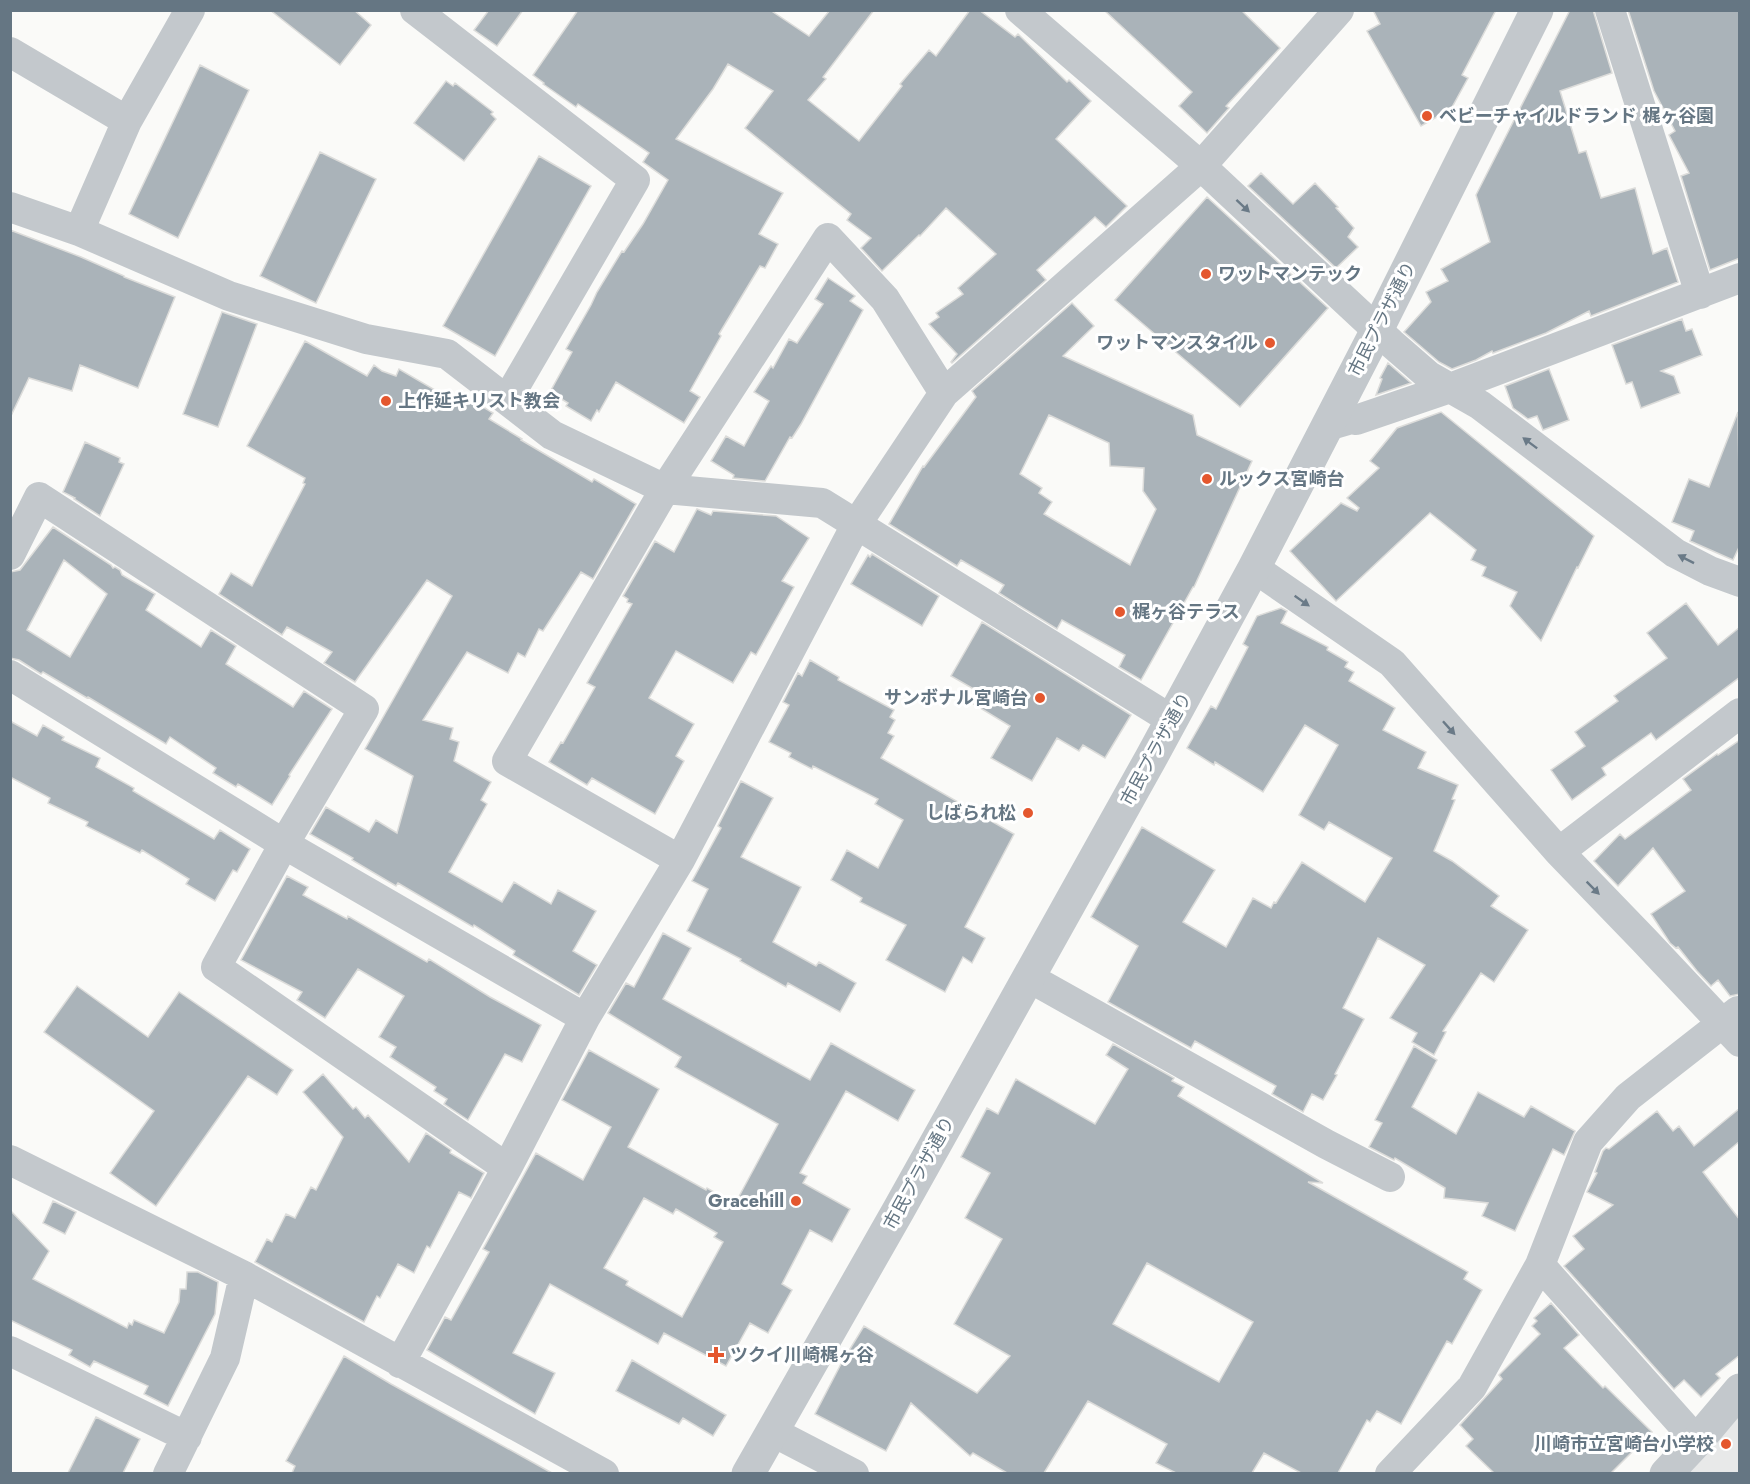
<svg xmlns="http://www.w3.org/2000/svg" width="1750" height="1484" viewBox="0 0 1750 1484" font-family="Jost,'Noto Sans JP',sans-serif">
<rect width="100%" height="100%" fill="#fafaf8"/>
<path fill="#e8e9e9" d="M 1739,1415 L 1739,1473 L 1684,1473 Z"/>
<path fill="#aab3b9" stroke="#dcdcda" stroke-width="1.5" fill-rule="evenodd" d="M 270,10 L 354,10 L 371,25 L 340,65 Z
M 489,10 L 523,10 L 497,46 L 474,30 Z
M 578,10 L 770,10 L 809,36 L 830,10 L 874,10 L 823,77 L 826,79 L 808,100 L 859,141 L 902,86 L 900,84 L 929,50 L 936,56 L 970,10 L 979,10 L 1015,37 L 1018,34 L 1067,82 L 1069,80 L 1091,101 L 1056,139 L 1127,206 L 1106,227 L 1095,217 L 1037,270 L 1046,280 L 952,363 L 951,362 L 957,354 L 929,324 L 939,317 L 936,313 L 963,294 L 958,288 L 996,254 L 946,208 L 920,236 L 919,235 L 882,271 L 861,248 L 871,238 L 847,220 L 851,214 L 745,128 L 773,91 L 728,64 L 713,89 L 676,139 L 783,193 L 759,234 L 778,244 L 765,268 L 760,266 L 719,334 L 721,336 L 690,391 L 700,397 L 684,423 L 616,382 L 599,412 L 597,410 L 591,421 L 566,406 L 568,403 L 550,392 L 572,352 L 566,349 L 591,305 L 597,292 L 622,251 L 624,252 L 643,224 L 668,180 L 643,162 L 649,153 L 578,104 L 576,107 L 543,84 L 544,83 L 533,75 Z
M 1104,10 L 1241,10 L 1280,48 L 1226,106 L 1229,108 L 1207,133 L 1179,106 L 1192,92 Z
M 1373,10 L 1496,10 L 1462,75 L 1468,78 L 1451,109 L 1421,126 L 1367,31 L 1380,24 Z
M 1570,10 L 1593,10 L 1612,73 L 1560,91 L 1579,153 L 1586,151 L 1601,198 L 1635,188 L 1653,254 L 1667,248 L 1678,282 L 1591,316 L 1589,311 L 1546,333 L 1493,353 L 1492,351 L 1476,360 L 1452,369 L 1439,362 L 1404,332 L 1431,302 L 1426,292 L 1448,281 L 1441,269 L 1490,242 L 1476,195 Z
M 1628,10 L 1740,10 L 1740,258 L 1710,270 L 1681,176 L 1689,173 L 1669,135 L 1675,131 L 1654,91 Z
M 200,65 L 249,90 L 178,238 L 129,214 Z
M 446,81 L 453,86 L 455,83 L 493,112 L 491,114 L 496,119 L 464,161 L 414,123 Z
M 320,152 L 376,179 L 316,303 L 260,276 Z
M 539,156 L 591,186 L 495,356 L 443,326 Z
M 1261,173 L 1293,204 L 1315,183 L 1338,207 L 1336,208 L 1354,228 L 1348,237 L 1358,247 L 1336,268 L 1248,186 Z
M 1207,197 L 1328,308 L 1240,407 L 1115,300 Z
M 10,230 L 81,257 L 124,276 L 124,277 L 175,297 L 138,388 L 80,365 L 72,391 L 29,378 L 10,418 Z
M 828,278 L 855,296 L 850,301 L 863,310 L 801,424 L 792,438 L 790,437 L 765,481 L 733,478 L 734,475 L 711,461 L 726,436 L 744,446 L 769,401 L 754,392 L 771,366 L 773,368 L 789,339 L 797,343 L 823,304 L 815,299 Z
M 1072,303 L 1094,326 L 1063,356 L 1193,415 L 1197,435 L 1252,461 L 1194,587 L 1193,587 L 1141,680 L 1119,667 L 1125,655 L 1062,620 L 1057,629 L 999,593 L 1004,585 L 961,560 L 957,566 L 889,524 L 923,466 L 924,467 L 976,397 L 972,391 ZM 1049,415 L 1109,443 L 1110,466 L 1144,468 L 1143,491 L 1156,509 L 1130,565 L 1044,514 L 1052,502 L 1039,493 L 1042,488 L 1020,474 Z
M 222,312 L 257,324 L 218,427 L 183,414 Z
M 1682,319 L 1686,331 L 1692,329 L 1702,355 L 1661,371 L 1674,376 L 1680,393 L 1641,408 L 1632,382 L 1626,384 L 1612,345 Z
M 305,341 L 367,376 L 374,365 L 382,371 L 396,376 L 399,369 L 457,403 L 462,394 L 493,413 L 489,419 L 522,439 L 521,440 L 592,482 L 594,479 L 636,504 L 593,579 L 581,572 L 543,631 L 539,629 L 525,657 L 518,653 L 508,673 L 467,652 L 423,720 L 453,728 L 450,739 L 459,742 L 454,761 L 491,782 L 481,800 L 487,804 L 449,872 L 502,902 L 514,882 L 551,904 L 558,890 L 596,911 L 573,951 L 597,965 L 579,995 L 513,955 L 515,951 L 474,925 L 473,927 L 398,883 L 396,886 L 352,860 L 353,858 L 310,834 L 326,807 L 369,832 L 376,820 L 397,833 L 413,776 L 365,749 L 452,596 L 427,580 L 355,682 L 324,663 L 332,652 L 287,627 L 282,635 L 219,594 L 231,573 L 252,586 L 305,484 L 303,483 L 305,478 L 247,446 Z
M 1388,363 L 1411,383 L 1376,395 L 1382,379 L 1380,378 Z
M 1549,369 L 1569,420 L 1543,430 L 1537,416 L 1528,419 L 1513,408 L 1505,386 Z
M 1441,412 L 1594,536 L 1578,568 L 1577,567 L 1541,641 L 1510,606 L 1517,592 L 1482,576 L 1486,567 L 1471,560 L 1476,550 L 1430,513 L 1336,601 L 1290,551 L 1341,503 L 1357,511 L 1359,508 L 1347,498 L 1379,468 L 1370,461 L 1397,428 Z
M 1738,412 L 1740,545 L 1733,560 L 1690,541 L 1694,531 L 1672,522 L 1689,479 L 1709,487 Z
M 85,442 L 120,458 L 119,462 L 124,464 L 100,516 L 74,499 L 75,498 L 63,492 Z
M 697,509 L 711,515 L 713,511 L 776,516 L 809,538 L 782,581 L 794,587 L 756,655 L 751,652 L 733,683 L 676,651 L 649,698 L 694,724 L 676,756 L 684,761 L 655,814 L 592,778 L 587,785 L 549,762 L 561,742 L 563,743 L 595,687 L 587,683 L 632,604 L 627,602 L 628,599 L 623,596 L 655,541 L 674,552 Z
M 53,527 L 111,565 L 113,568 L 115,567 L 120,570 L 122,575 L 155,594 L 146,610 L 201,647 L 211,630 L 236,646 L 226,664 L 293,707 L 304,691 L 332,709 L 289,775 L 290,776 L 272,805 L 238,784 L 236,787 L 213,773 L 216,768 L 170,737 L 166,744 L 88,697 L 87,698 L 43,672 L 41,674 L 19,660 L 10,658 L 10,572 L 20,570 ZM 64,560 L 107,594 L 70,657 L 27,630 Z
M 872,554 L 939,596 L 922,626 L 851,584 L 868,555 L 870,557 Z
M 1686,603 L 1718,645 L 1740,627 L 1740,677 L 1656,740 L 1651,733 L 1602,768 L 1606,775 L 1572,800 L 1551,770 L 1585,746 L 1575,732 L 1618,701 L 1614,696 L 1667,658 L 1647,633 Z
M 1281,608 L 1287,611 L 1281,623 L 1328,647 L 1327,650 L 1348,662 L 1345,667 L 1354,672 L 1349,681 L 1395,708 L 1383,730 L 1426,752 L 1418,768 L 1458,785 L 1452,799 L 1455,800 L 1434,851 L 1452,861 L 1499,896 L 1491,906 L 1528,930 L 1494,982 L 1481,973 L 1443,1031 L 1446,1032 L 1434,1055 L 1412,1042 L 1417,1033 L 1390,1018 L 1425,965 L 1378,938 L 1343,1008 L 1364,1019 L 1335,1074 L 1337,1075 L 1323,1100 L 1312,1094 L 1303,1112 L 1272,1094 L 1276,1086 L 1195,1041 L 1191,1048 L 1108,1002 L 1138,946 L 1091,917 L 1142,827 L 1215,870 L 1183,922 L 1226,947 L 1253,898 L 1271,908 L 1274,902 L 1276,903 L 1302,862 L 1365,902 L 1392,858 L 1329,822 L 1324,830 L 1299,815 L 1338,745 L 1305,725 L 1263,792 L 1215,762 L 1214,765 L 1187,748 L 1211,706 L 1216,709 L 1248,647 L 1243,644 L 1257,616 Z
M 982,622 L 1131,715 L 1105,758 L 1083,745 L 1079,751 L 1057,738 L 1032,781 L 991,758 L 1010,726 L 972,703 L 979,692 L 951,676 Z
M 810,660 L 839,677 L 838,680 L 894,710 L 890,717 L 895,720 L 888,733 L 894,736 L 881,758 L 1014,834 L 965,927 L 985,938 L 972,963 L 963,957 L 945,992 L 886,960 L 906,925 L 860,902 L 862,898 L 831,880 L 847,850 L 878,868 L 903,820 L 875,804 L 878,799 L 813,766 L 812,769 L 789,757 L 791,753 L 769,742 L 789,705 L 783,702 L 798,673 L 802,676 Z
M 10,721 L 37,736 L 43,725 L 64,737 L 62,740 L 100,758 L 96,767 L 134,788 L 133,791 L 214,839 L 220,830 L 250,849 L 237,872 L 233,870 L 215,901 L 186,884 L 189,879 L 142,850 L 140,853 L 86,826 L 88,822 L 48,803 L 50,798 L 10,777 Z
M 1740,740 L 1740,994 L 1730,996 L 1718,980 L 1711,986 L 1697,971 L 1678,947 L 1676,948 L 1670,943 L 1651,914 L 1685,891 L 1653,848 L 1618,886 L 1594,861 L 1620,834 L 1625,839 L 1691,790 L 1683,779 L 1717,754 L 1718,755 Z
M 741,781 L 773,798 L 741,857 L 801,887 L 773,942 L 816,966 L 819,962 L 856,983 L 840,1012 L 788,983 L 786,987 L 740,961 L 741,959 L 687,931 L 708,889 L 692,881 L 721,828 L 718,826 Z
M 287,876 L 308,887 L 303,895 L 347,919 L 348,916 L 427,962 L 429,959 L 490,997 L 541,1025 L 522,1062 L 505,1054 L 468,1120 L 444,1104 L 447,1099 L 434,1091 L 436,1087 L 390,1057 L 396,1047 L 379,1037 L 404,996 L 358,969 L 325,1018 L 297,1000 L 302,992 L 241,960 Z
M 663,933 L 691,948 L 663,999 L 810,1080 L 831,1043 L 915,1090 L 898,1121 L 846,1091 L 800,1173 L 807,1176 L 803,1183 L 850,1209 L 832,1242 L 810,1230 L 782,1284 L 792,1290 L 768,1333 L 750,1323 L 726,1366 L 664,1333 L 658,1344 L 550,1284 L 513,1353 L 555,1373 L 535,1414 L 427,1350 L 445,1317 L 451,1320 L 489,1252 L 483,1249 L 536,1153 L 583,1180 L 611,1127 L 562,1100 L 589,1050 L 659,1089 L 628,1147 L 706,1190 L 707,1188 L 733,1203 L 736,1202 L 778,1124 L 675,1067 L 681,1057 L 608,1013 L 626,983 L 634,987 ZM 644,1198 L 673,1214 L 676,1209 L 717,1233 L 714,1237 L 723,1242 L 682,1317 L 626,1285 L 628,1281 L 604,1268 Z
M 77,986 L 148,1037 L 179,992 L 293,1070 L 277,1095 L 248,1076 L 156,1206 L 110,1173 L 154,1111 L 44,1032 Z
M 1113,1044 L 1174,1078 L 1172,1081 L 1184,1087 L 1178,1096 L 1323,1183 L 1308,1182 L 1468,1272 L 1464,1279 L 1482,1290 L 1452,1344 L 1447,1341 L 1401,1424 L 1377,1411 L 1370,1422 L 1367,1420 L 1338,1473 L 1301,1473 L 1264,1453 L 1252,1473 L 1176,1473 L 1156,1463 L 1167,1444 L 1088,1401 L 1044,1473 L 1007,1473 L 973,1453 L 970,1456 L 911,1403 L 886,1451 L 815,1414 L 842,1362 L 864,1326 L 977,1393 L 1010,1356 L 954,1324 L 1002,1239 L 965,1218 L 990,1173 L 961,1157 L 987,1108 L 998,1114 L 1016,1079 L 1095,1124 L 1128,1069 L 1106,1055 ZM 1147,1263 L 1253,1322 L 1219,1382 L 1113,1324 Z
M 1414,1046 L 1437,1060 L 1412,1107 L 1456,1134 L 1478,1092 L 1524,1117 L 1531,1106 L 1575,1131 L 1564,1155 L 1553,1149 L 1515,1231 L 1482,1216 L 1488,1203 L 1444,1198 L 1445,1188 L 1395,1158 L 1394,1160 L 1369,1147 L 1382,1123 L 1375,1120 Z
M 323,1074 L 353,1109 L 356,1107 L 365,1118 L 368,1115 L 409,1162 L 426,1133 L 451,1150 L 450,1153 L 484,1173 L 471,1198 L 459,1192 L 430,1248 L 427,1246 L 414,1273 L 398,1264 L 380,1298 L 377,1296 L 364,1322 L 255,1262 L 267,1239 L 272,1242 L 286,1214 L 295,1218 L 311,1187 L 316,1190 L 343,1137 L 303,1092 Z
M 1740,1108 L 1740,1141 L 1703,1172 L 1740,1220 L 1740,1355 L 1716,1374 L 1720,1378 L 1701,1397 L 1684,1380 L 1674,1389 L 1564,1266 L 1584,1249 L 1573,1236 L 1613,1205 L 1587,1192 L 1597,1173 L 1595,1172 L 1603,1151 L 1606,1148 L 1609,1149 L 1657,1111 L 1673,1131 L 1679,1126 L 1694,1146 Z
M 53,1201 L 76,1212 L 65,1234 L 43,1223 Z
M 10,1210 L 49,1251 L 33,1279 L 127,1328 L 129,1323 L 132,1325 L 134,1320 L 164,1333 L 179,1302 L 180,1289 L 186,1289 L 187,1272 L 198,1272 L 218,1282 L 215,1314 L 168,1406 L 144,1394 L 148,1386 L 94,1361 L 90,1367 L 69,1355 L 72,1350 L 10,1320 Z
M 1551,1303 L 1579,1335 L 1564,1348 L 1603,1388 L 1605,1386 L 1652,1432 L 1611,1473 L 1494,1473 L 1466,1446 L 1473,1439 L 1460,1425 L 1502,1379 L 1499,1375 L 1540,1334 L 1532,1326 L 1537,1321 L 1534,1318 Z
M 344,1356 L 391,1384 L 552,1473 L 292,1473 L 295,1466 L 286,1461 Z
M 632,1360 L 726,1415 L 713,1436 L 683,1418 L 679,1424 L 616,1391 Z
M 96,1417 L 140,1439 L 123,1473 L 68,1473 Z"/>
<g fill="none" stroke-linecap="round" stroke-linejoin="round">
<path stroke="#c3c8cc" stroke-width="30" d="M 415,10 L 635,180 L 507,400
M 1020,10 L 1201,166 L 1391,343 L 1429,376 L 1480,405 L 1675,553 L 1710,571 L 1740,582
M 1610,10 L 1700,294
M 10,52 L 127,121
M 10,207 L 79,231 L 229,296 L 366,339 L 447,354 L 552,435 L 665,489 L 822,503 L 1172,720
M 79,231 L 127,121 L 190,10
M 1327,426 L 1351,419 L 1356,420 L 1450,388 L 1740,278
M 10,555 L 39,497 L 364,709 L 284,844 L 216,967 L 507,1168
M 1254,568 L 1392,663 L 1559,852 L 1644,940 L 1740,1042
M 10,675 L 284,844 L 585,1018
M 1559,852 L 1740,713
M 680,860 L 507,761 L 665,489 L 828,238 L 885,299 L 944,393
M 1028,977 L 1326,1144 L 1390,1177
M 10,1160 L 244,1276 L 604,1474
M 1540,1265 L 1697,1441
M 10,1351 L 187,1437
M 400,1363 L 507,1168 L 585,1018 L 680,860 L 856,525 L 944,393 L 1201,166 L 1339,10
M 773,1432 L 854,1474
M 168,1474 L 225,1358 L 244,1276
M 1390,1474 L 1472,1387 L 1540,1265 L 1588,1142 L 1628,1097 L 1738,1011"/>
<path stroke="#c3c8cc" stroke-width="33" d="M 748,1474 L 898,1211 L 1151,758 L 1254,568 L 1377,330 L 1537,10
M 1666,1474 L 1697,1441 L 1740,1390"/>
</g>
<defs><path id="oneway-solid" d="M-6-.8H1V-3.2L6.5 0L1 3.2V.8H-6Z" transform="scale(1.5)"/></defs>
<g fill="#6a7a87">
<use href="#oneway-solid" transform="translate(1243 206) rotate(43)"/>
<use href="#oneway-solid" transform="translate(1530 443) rotate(-143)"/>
<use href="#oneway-solid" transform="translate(1686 559) rotate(-153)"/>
<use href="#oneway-solid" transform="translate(1302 601) rotate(35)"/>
<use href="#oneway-solid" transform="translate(1449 728) rotate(48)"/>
<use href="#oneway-solid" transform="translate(1593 888) rotate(45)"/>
</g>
<g fill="#e4572e" stroke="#fff" stroke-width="2">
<circle cx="1427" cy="116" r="6"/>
<circle cx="1206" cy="274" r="6"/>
<circle cx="1270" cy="343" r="6"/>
<circle cx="386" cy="401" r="6"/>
<circle cx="1207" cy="479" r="6"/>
<circle cx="1120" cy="612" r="6"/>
<circle cx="1040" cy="698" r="6"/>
<circle cx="1028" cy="813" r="6"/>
<circle cx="796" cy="1201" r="6"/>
<path d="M713 1346h6v6h6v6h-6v6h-6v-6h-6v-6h6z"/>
<circle cx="1726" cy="1444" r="6"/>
</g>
<g text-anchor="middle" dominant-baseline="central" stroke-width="6" stroke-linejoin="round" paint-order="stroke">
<g font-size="18" font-weight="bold" fill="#657683" stroke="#fff" text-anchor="start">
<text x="1439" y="116">ベビーチャイルドランド 梶ヶ谷園</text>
<text x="1218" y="274">ワットマンテック</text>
<text x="1258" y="343" text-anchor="end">ワットマンスタイル</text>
<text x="398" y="401">上作延キリスト教会</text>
<text x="1219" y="479">ルックス宮崎台</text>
<text x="1132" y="612">梶ヶ谷テラス</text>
<text x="1028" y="698" text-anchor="end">サンボナル宮崎台</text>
<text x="1016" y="813" text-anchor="end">しばられ松</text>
<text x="784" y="1201" text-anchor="end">Gracehill</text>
<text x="730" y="1355">ツクイ川崎梶ヶ谷</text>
<text x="1714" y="1444" text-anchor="end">川崎市立宮崎台小学校</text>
</g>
<g font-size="18" fill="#657683" stroke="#fff">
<text transform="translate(1382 319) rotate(-63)">市民プラザ通り</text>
<text transform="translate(1156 749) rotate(-61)">市民プラザ通り</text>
<text transform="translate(919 1173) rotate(-61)">市民プラザ通り</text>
</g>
</g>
<rect width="1750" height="1484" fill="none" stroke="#657683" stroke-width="24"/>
</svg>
